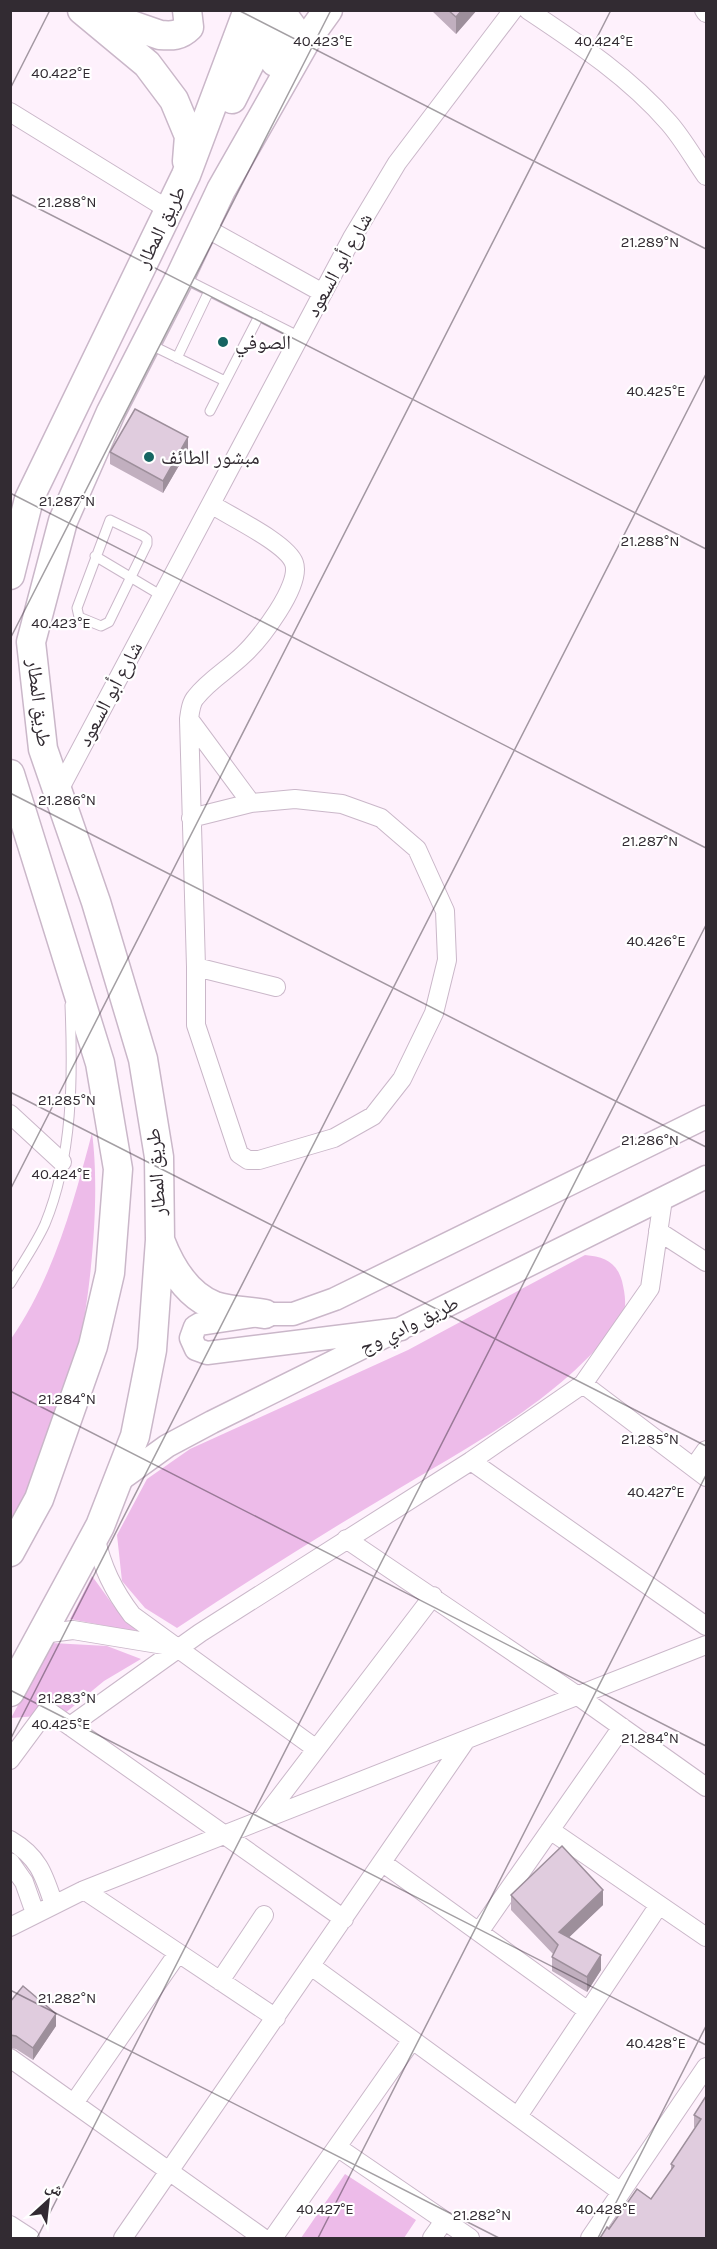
<svg xmlns="http://www.w3.org/2000/svg" width="717" height="2249" viewBox="0 0 717 2249" font-family="Karla,'Noto Naskh Arabic',sans-serif">
<rect width="100%" height="100%" fill="#fef1fc"/>
<path fill="#edbbe9" d="M 92,1133 C 103,1213 85,1361 54,1436 C 42,1467 25,1497 11,1527 L 11,1339 C 53,1278 73,1205 92,1133 Z
M 585,1255 C 604,1257 616,1261 622,1281 C 625,1294 628,1309 620,1320 C 562,1400 467,1447 385,1497 C 314,1539 245,1583 177,1628 L 145,1608 L 122,1581 L 117,1535 L 147,1479 L 190,1449 L 408,1350 Z
M 92,1576 L 116,1609 L 145,1640 L 107,1626 L 70,1619 Z
M 52,1643 L 107,1646 L 141,1659 L 104,1681 L 64,1714 L 11,1718 Z
M 345,2174 L 416,2220 L 404,2238 L 301,2238 Z"/>
<g fill="none" stroke-linecap="round" stroke-linejoin="round">
<g stroke="#cab7c9" stroke-width="11">
<path id="service" d="M 183,278 L 300,337
M 149,344 L 225,381
M 177,358 L 209,291
M 210,411 L 259,316
M 110,520 L 143,536 L 147,539 L 147,544 L 109,622 L 101,626 L 79,617 L 77,608 Z
M 95,556 L 162,596
M 10,1284 C 22,1264 36,1244 45,1224 C 73,1156 73,1077 70,1005"/>
</g>
<g stroke="#cab7c9" stroke-width="20">
<path id="minor" d="M 528,10 C 579,44 629,77 669,123 C 683,139 694,159 706,176
M 704,10 L 706,13
M 10,112 L 169,210
M 204,227 L 323,293
M 211,504 C 229,516 287,543 294,563 C 302,585 260,639 244,654 C 229,669 209,680 196,697 C 191,702 190,712 189,719 L 196,967 L 276,987
M 189,719 L 251,803
M 58,792 L 352,238 L 397,163 L 513,10
M 191,818 L 251,803 L 295,799 L 342,804 L 381,818 L 417,849 L 445,911 L 447,960 L 434,1013 L 402,1079 L 373,1116 L 334,1138 L 259,1160 L 248,1160 L 239,1154 L 196,1025 L 196,967
M 10,1114 L 62,1162
M 658,1231 L 706,1262
M 583,1384 L 706,1477
M 471,1461 L 706,1626
M 694,1467 L 706,1450
M 95,1536 C 102,1567 113,1590 132,1615 L 315,1748
M 346,1539 L 578,1696 L 706,1787
M 42,1634 L 73,1630 L 176,1647
M 70,1726 L 200,1633 L 471,1461 L 583,1384 L 650,1288 L 663,1199
M 10,1760 L 47,1710 L 344,1919
M 263,1819 L 433,1596
M 550,1830 L 706,1937
M 10,1840 C 39,1857 44,1875 54,1905
M 10,1862 L 24,1882 L 35,1913
M 383,1863 L 588,2011
M 84,1890 L 276,2018
M 10,1927 L 84,1890 L 706,1645
M 479,1932 L 622,1727
M 311,1966 L 621,2192
M 220,1981 L 264,1915
M 10,2058 L 263,2238
M 74,2103 L 178,1953
M 518,2116 L 659,1905
M 337,2147 L 470,2238
M 10,2225 L 30,2238
M 123,2238 L 466,1740
M 273,2238 L 412,2040
M 432,2238 L 444,2221
M 590,2238 L 706,2067"/>
</g>
<g stroke="#cab7c9" stroke-width="25">
<path id="tertiary" d="M 401,1329 L 207,1353 L 196,1349 L 191,1338 L 195,1327 L 200,1324 L 265,1314 L 293,1314 L 335,1299 L 706,1117
M 117,1482 L 167,1446 L 212,1422 L 706,1177"/>
</g>
<g stroke="#cab7c9" stroke-width="31">
<path id="primary" d="M 82,10 L 147,64 L 174,100 L 189,136 L 187,161
M 94,12 L 160,35 C 172,36 180,36 189,27 L 187,10
M 232,99 L 271,21 L 275,17 L 284,16 L 292,27 L 275,62
M 10,575 L 29,499 L 186,175 L 248,10
M 10,774 L 100,1063 L 118,1169 L 110,1273 L 93,1346 L 39,1499 L 10,1552
M 160,1240 C 170,1266 186,1295 215,1306 C 230,1311 249,1311 265,1314
M 10,1692 L 100,1526 L 135,1436 L 152,1350 L 160,1240 L 159,1157 L 143,1059 L 96,902 L 43,749 L 31,642 L 63,521 L 111,412 L 180,277 L 221,190 L 305,42 L 328,10"/>
</g>
<use href="#service" stroke="#fff" stroke-width="9"/>
<use href="#minor" stroke="#fff" stroke-width="18"/>
<use href="#tertiary" stroke="#fff" stroke-width="22"/>
<use href="#primary" stroke="#fff" stroke-width="28"/>
</g>
<path fill="#c1afbf" d="M 431,10 L 477,10 L 456,34 Z
M 188,450 L 163,493 L 110,464 L 110,452 Z
M 511,1895 L 603,1905 L 568,1938 L 601,1970 L 587,1992 L 552,1971 L 552,1957 L 553,1954 L 511,1910 Z
M 10,2002 L 56,2026 L 33,2060 L 16,2049 L 10,2048 Z
M 706,2096 L 706,2238 L 609,2229 L 651,2199 L 671,2171 L 671,2164 L 695,2128 L 694,2127 L 694,2115 Z"/>
<path fill="#9d8f9b" d="M 462,10 L 477,10 L 456,34 L 456,17 Z
M 188,437 L 188,450 L 163,493 L 163,481 Z
M 603,1890 L 603,1905 L 559,1947 L 559,1932 Z
M 601,1955 L 601,1970 L 587,1992 L 587,1977 Z
M 56,2014 L 56,2026 L 33,2060 L 33,2048 Z"/>
<path fill="#e0ccde" stroke="#9d8f9b" stroke-width="1.5" d="M 448,10 L 462,10 L 456,17 Z
M 135,409 L 188,437 L 163,481 L 110,452 Z
M 562,1846 L 603,1890 L 559,1932 L 601,1955 L 587,1977 L 552,1957 L 558,1945 L 511,1895 Z
M 23,1986 L 56,2014 L 33,2048 L 16,2036 L 10,2035 L 10,2002 Z
M 706,2096 L 706,2238 L 600,2238 L 607,2227 L 609,2229 L 637,2189 L 651,2199 L 674,2166 L 671,2164 L 701,2119 L 694,2115 Z"/>
<path fill="none" stroke="#322b32" stroke-width="1.5" stroke-opacity="0.45" d="M 238,10 L 706,249M 10,89 L 50,10M 10,194 L 706,549M 10,493 L 706,848M 10,639 L 331,10M 10,793 L 706,1147M 10,1092 L 706,1446M 10,1190 L 611,10M 10,1391 L 706,1746M 10,1690 L 706,2045M 10,1740 L 706,374M 10,1990 L 499,2238M 37,2238 L 706,925M 318,2238 L 706,1475M 598,2238 L 706,2026"/>
<g fill="#166562" stroke="#fff" stroke-width="2">
<circle cx="223" cy="342" r="6"/>
<circle cx="149" cy="457" r="6"/>
</g>
<g text-anchor="middle" dominant-baseline="central" stroke-width="4.5" stroke-linejoin="round" paint-order="stroke">
<g font-size="20" fill="#322b32" stroke="#fff">
<text transform="translate(161 227) rotate(-64)">طريق المطار</text>
<text transform="translate(339 265) rotate(-61)">شارع أبو السعود</text>
<text transform="translate(110 694) rotate(-62)">شارع أبو السعود</text>
<text transform="translate(39 703) rotate(83)">طريق المطار</text>
<text transform="translate(156 1172) rotate(-94)">طريق المطار</text>
<text transform="translate(409 1325) rotate(-26)">طريق وادي وج</text>
</g>
<g font-size="20" fill="#322b32" stroke="#fff" text-anchor="start">
<text x="235" y="342">الصوفي</text>
<text x="161" y="457">مبشور الطائف</text>
</g>
</g>
<g font-size="15" text-anchor="middle" fill="#322b32" stroke="#fff" stroke-width="4.5" stroke-linejoin="round" paint-order="stroke">
<text x="323" y="46">40.423°E</text>
<text x="604" y="46">40.424°E</text>
<text x="61" y="78">40.422°E</text>
<text x="67" y="207">21.288°N</text>
<text x="650" y="247">21.289°N</text>
<text x="656" y="396">40.425°E</text>
<text x="67" y="506">21.287°N</text>
<text x="650" y="546">21.288°N</text>
<text x="61" y="628">40.423°E</text>
<text x="67" y="805">21.286°N</text>
<text x="650" y="846">21.287°N</text>
<text x="656" y="946">40.426°E</text>
<text x="67" y="1105">21.285°N</text>
<text x="650" y="1145">21.286°N</text>
<text x="61" y="1179">40.424°E</text>
<text x="67" y="1404">21.284°N</text>
<text x="650" y="1444">21.285°N</text>
<text x="656" y="1497">40.427°E</text>
<text x="67" y="1703">21.283°N</text>
<text x="61" y="1729">40.425°E</text>
<text x="650" y="1743">21.284°N</text>
<text x="67" y="2003">21.282°N</text>
<text x="656" y="2048">40.428°E</text>
<text x="325" y="2214">40.427°E</text>
<text x="606" y="2214">40.428°E</text>
<text x="482" y="2220">21.282°N</text>
</g>
<rect width="717" height="2249" fill="none" stroke="#322b32" stroke-width="24"/>
<g transform="translate(48 2201) rotate(27)" stroke="#ffffff" stroke-width="4.5" paint-order="stroke">
<path d="M0-4.5L10 22L0 15L-10 22Z" fill="#322b32"/>
<text y="-9" font-size="16" font-weight="bold" text-anchor="middle" fill="#322b32">ش</text>
</g>
</svg>
